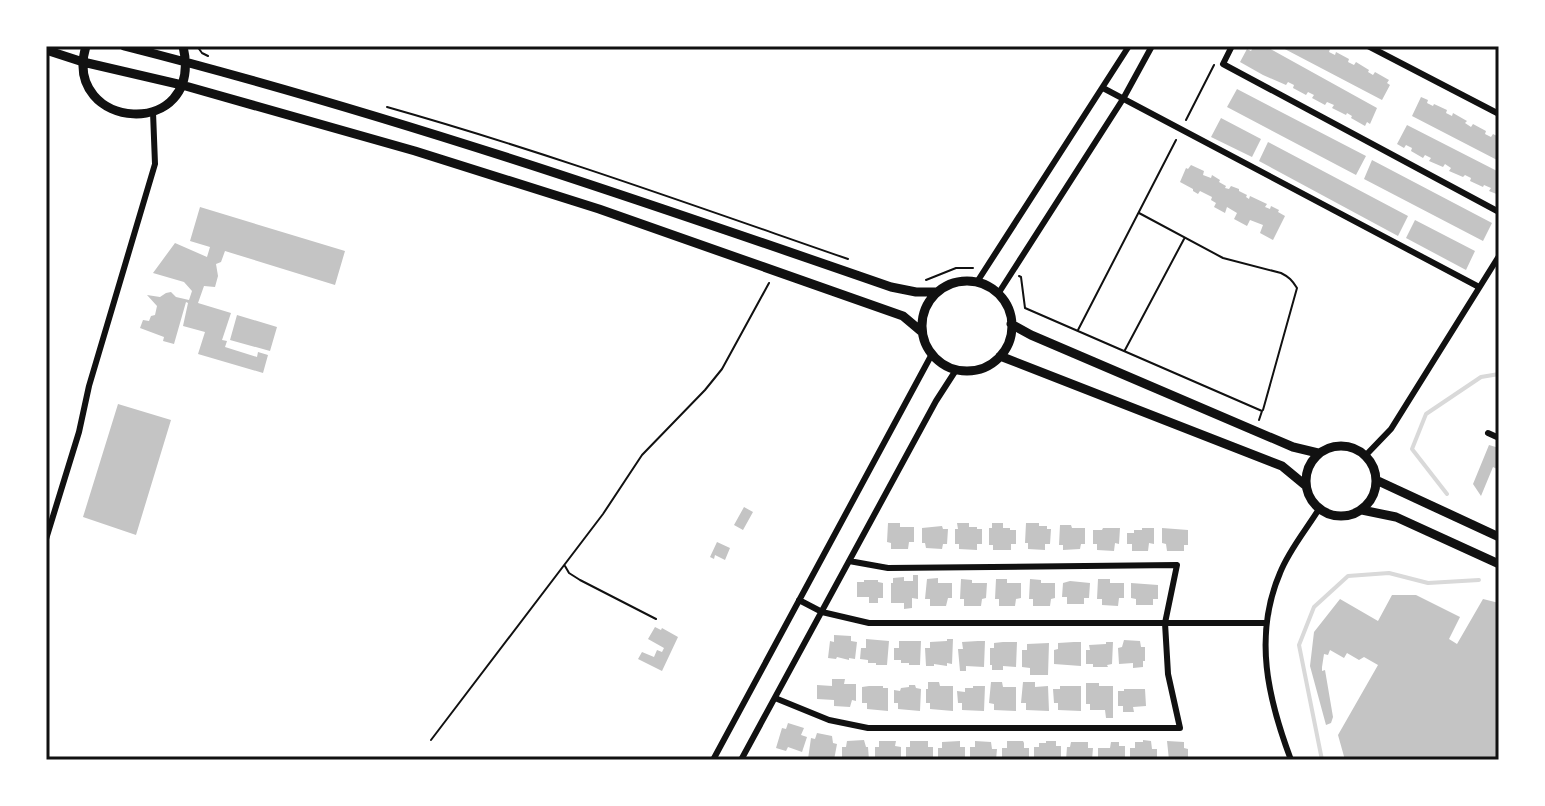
<svg xmlns="http://www.w3.org/2000/svg" width="1545" height="806" viewBox="0 0 1545 806" font-family="Raleway,sans-serif">
<rect width="100%" height="100%" fill="#fff"/>
<g fill="none" stroke-linecap="round" stroke-linejoin="round">
<path stroke="#d9d9d9" stroke-width="4" d="M 1447,494 L 1412,449 L 1426,414 L 1481,377 L 1499,374
M 1322,760 L 1299,645 L 1314,607 L 1348,576 L 1389,573 L 1428,583 L 1479,580"/>
</g>
<path fill="#c4c4c4" d="M 1254,46 L 1265,46 L 1377,108 L 1370,124 L 1367,122 L 1365,126 L 1351,118 L 1352,116 L 1347,113 L 1346,115 L 1332,108 L 1334,105 L 1327,102 L 1325,105 L 1312,98 L 1314,95 L 1308,92 L 1306,95 L 1293,88 L 1294,85 L 1288,82 L 1286,85 L 1263,75 L 1240,62 L 1247,49 L 1251,51 Z
M 1279,46 L 1325,46 L 1330,49 L 1329,52 L 1335,55 L 1336,52 L 1349,59 L 1348,62 L 1354,65 L 1356,62 L 1369,70 L 1368,72 L 1373,75 L 1375,72 L 1389,80 L 1387,83 L 1390,85 L 1382,100 Z
M 1237,89 L 1366,156 L 1356,175 L 1227,107 Z
M 1421,97 L 1428,100 L 1427,103 L 1433,106 L 1434,104 L 1447,110 L 1446,113 L 1452,116 L 1453,113 L 1467,121 L 1465,123 L 1471,127 L 1473,124 L 1486,131 L 1485,134 L 1491,137 L 1493,134 L 1499,137 L 1499,161 L 1412,116 Z
M 1221,118 L 1261,139 L 1252,157 L 1211,137 Z
M 1407,125 L 1499,172 L 1499,195 L 1489,191 L 1491,188 L 1484,185 L 1483,187 L 1470,181 L 1471,178 L 1465,175 L 1463,177 L 1449,171 L 1451,168 L 1445,164 L 1443,167 L 1429,161 L 1431,158 L 1425,155 L 1423,158 L 1411,151 L 1412,148 L 1406,145 L 1404,148 L 1397,144 Z
M 1268,142 L 1408,216 L 1398,236 L 1259,161 Z
M 1372,160 L 1492,223 L 1483,241 L 1364,179 Z
M 1191,165 L 1204,171 L 1203,175 L 1211,178 L 1212,175 L 1220,180 L 1219,182 L 1226,186 L 1225,188 L 1229,189 L 1231,186 L 1239,189 L 1239,191 L 1247,195 L 1246,197 L 1249,199 L 1250,196 L 1267,204 L 1265,207 L 1270,209 L 1271,206 L 1279,210 L 1278,212 L 1285,216 L 1273,240 L 1260,233 L 1263,225 L 1250,220 L 1247,226 L 1234,219 L 1237,213 L 1227,207 L 1225,213 L 1214,207 L 1216,203 L 1211,200 L 1212,197 L 1200,191 L 1198,194 L 1193,191 L 1193,189 L 1180,182 L 1186,168 L 1188,169 Z
M 200,207 L 345,251 L 335,285 L 225,251 L 221,262 L 216,264 L 218,276 L 215,287 L 204,286 L 198,303 L 231,313 L 222,340 L 227,341 L 225,347 L 257,357 L 258,352 L 268,355 L 263,373 L 198,354 L 205,332 L 183,326 L 188,303 L 186,302 L 174,344 L 163,341 L 164,337 L 140,328 L 143,320 L 149,321 L 151,316 L 155,315 L 157,306 L 147,295 L 160,297 L 166,293 L 171,292 L 176,297 L 189,300 L 192,291 L 184,282 L 153,273 L 175,243 L 207,257 L 210,247 L 190,241 Z
M 1415,220 L 1475,251 L 1466,270 L 1406,238 Z
M 237,315 L 277,327 L 270,351 L 230,340 Z
M 118,404 L 171,420 L 136,535 L 83,517 Z
M 1489,445 L 1499,448 L 1499,470 L 1493,467 L 1481,496 L 1473,484 Z
M 744,507 L 753,512 L 743,530 L 734,525 Z
M 888,523 L 900,523 L 900,527 L 914,527 L 914,542 L 909,542 L 908,549 L 891,549 L 891,543 L 887,542 Z
M 957,523 L 969,523 L 969,527 L 977,527 L 977,529 L 982,529 L 982,544 L 977,544 L 977,550 L 959,549 L 959,544 L 955,544 L 955,529 L 958,529 Z
M 992,523 L 1003,523 L 1003,528 L 1010,528 L 1010,530 L 1016,530 L 1016,544 L 1011,544 L 1011,550 L 993,550 L 993,545 L 989,545 L 989,528 L 992,528 Z
M 1026,523 L 1039,523 L 1039,526 L 1047,526 L 1047,529 L 1051,529 L 1050,544 L 1045,544 L 1045,550 L 1028,549 L 1028,543 L 1025,543 Z
M 1060,525 L 1071,525 L 1072,528 L 1085,528 L 1085,544 L 1081,544 L 1080,549 L 1063,550 L 1063,545 L 1059,545 Z
M 942,526 L 943,529 L 948,529 L 947,544 L 943,544 L 942,549 L 926,548 L 925,543 L 922,543 L 922,528 Z
M 1103,528 L 1120,528 L 1119,544 L 1115,543 L 1114,551 L 1097,550 L 1097,544 L 1093,544 L 1093,530 L 1102,530 Z
M 1142,528 L 1154,528 L 1154,544 L 1149,543 L 1148,551 L 1132,551 L 1132,544 L 1127,544 L 1127,533 L 1134,533 L 1134,530 L 1142,530 Z
M 1162,528 L 1188,530 L 1188,545 L 1184,545 L 1184,551 L 1167,551 L 1166,544 L 1162,543 Z
M 717,542 L 730,548 L 725,560 L 715,555 L 714,559 L 710,557 Z
M 913,575 L 918,575 L 918,599 L 912,598 L 912,608 L 904,609 L 904,603 L 891,603 L 891,583 L 893,583 L 893,578 L 904,577 L 904,581 L 913,581 Z
M 938,578 L 938,583 L 952,583 L 952,598 L 948,598 L 946,606 L 930,606 L 930,599 L 925,599 L 927,579 Z
M 961,579 L 972,580 L 972,583 L 987,583 L 986,598 L 982,599 L 981,606 L 964,606 L 964,599 L 960,599 Z
M 996,579 L 1007,579 L 1007,583 L 1021,583 L 1021,598 L 1016,599 L 1015,606 L 999,606 L 999,599 L 995,599 Z
M 1030,579 L 1041,580 L 1041,583 L 1055,583 L 1055,598 L 1051,599 L 1050,606 L 1033,606 L 1033,599 L 1029,599 Z
M 1098,579 L 1110,579 L 1110,583 L 1124,583 L 1124,598 L 1119,598 L 1118,606 L 1102,605 L 1102,599 L 1097,599 Z
M 864,580 L 878,580 L 878,582 L 883,583 L 883,598 L 878,598 L 878,603 L 869,603 L 869,597 L 857,597 L 857,582 L 864,582 Z
M 1070,581 L 1090,583 L 1089,598 L 1084,598 L 1084,604 L 1067,604 L 1067,597 L 1062,597 L 1063,583 Z
M 1131,583 L 1158,585 L 1158,599 L 1153,599 L 1153,605 L 1136,605 L 1136,599 L 1131,598 Z
M 1392,595 L 1416,595 L 1460,617 L 1449,639 L 1457,644 L 1483,599 L 1499,603 L 1499,760 L 1345,760 L 1338,735 L 1378,665 L 1364,657 L 1359,660 L 1347,653 L 1344,658 L 1330,650 L 1328,655 L 1324,654 L 1322,667 L 1322,671 L 1325,670 L 1333,717 L 1331,723 L 1326,725 L 1310,666 L 1314,632 L 1340,599 L 1378,621 Z
M 655,627 L 661,630 L 662,628 L 678,637 L 662,671 L 638,659 L 642,652 L 654,657 L 657,650 L 662,652 L 664,648 L 648,639 Z
M 834,635 L 851,636 L 851,641 L 857,642 L 855,659 L 849,658 L 849,660 L 837,657 L 836,659 L 828,658 L 830,641 L 834,642 Z
M 866,639 L 889,641 L 887,665 L 876,665 L 876,663 L 868,663 L 868,660 L 860,659 L 861,648 L 866,648 Z
M 947,639 L 953,639 L 952,664 L 947,663 L 947,666 L 934,664 L 934,666 L 926,666 L 925,648 L 930,648 L 930,642 L 947,641 Z
M 1124,640 L 1140,641 L 1141,647 L 1145,647 L 1145,661 L 1143,661 L 1143,667 L 1133,668 L 1133,663 L 1119,664 L 1118,648 L 1122,647 Z
M 899,641 L 921,641 L 920,665 L 909,665 L 909,663 L 901,663 L 901,660 L 894,660 L 894,648 L 899,648 Z
M 978,641 L 985,641 L 984,667 L 966,666 L 966,671 L 960,671 L 958,649 L 963,649 L 962,642 Z
M 1003,642 L 1017,642 L 1016,667 L 1003,666 L 1003,670 L 992,670 L 992,665 L 990,665 L 990,648 L 994,648 L 994,643 Z
M 1074,642 L 1081,642 L 1081,666 L 1054,664 L 1054,650 L 1058,649 L 1058,643 Z
M 1106,642 L 1113,642 L 1112,664 L 1107,665 L 1108,667 L 1093,667 L 1093,664 L 1086,664 L 1086,650 L 1090,650 L 1089,645 L 1106,644 Z
M 1049,643 L 1048,675 L 1030,675 L 1030,668 L 1022,667 L 1022,650 L 1027,650 L 1027,644 Z
M 832,679 L 845,679 L 844,684 L 856,684 L 856,701 L 852,700 L 850,707 L 834,706 L 834,700 L 817,699 L 817,685 L 832,686 Z
M 928,682 L 939,682 L 940,686 L 953,686 L 953,711 L 930,709 L 930,703 L 926,703 L 926,689 L 928,689 Z
M 991,682 L 1002,682 L 1003,687 L 1016,687 L 1016,711 L 994,710 L 994,704 L 989,703 Z
M 1023,682 L 1035,682 L 1035,687 L 1048,686 L 1049,711 L 1026,710 L 1026,703 L 1021,703 Z
M 1086,683 L 1099,683 L 1099,686 L 1113,686 L 1113,718 L 1106,718 L 1105,710 L 1090,710 L 1090,704 L 1086,704 Z
M 909,685 L 915,685 L 916,688 L 921,689 L 920,711 L 898,709 L 898,703 L 894,703 L 894,690 L 900,691 L 901,688 L 909,687 Z
M 869,686 L 883,686 L 883,688 L 888,688 L 888,711 L 867,709 L 867,703 L 862,703 L 862,687 Z
M 973,686 L 985,686 L 984,711 L 962,710 L 962,703 L 958,703 L 957,691 L 965,692 L 965,688 L 973,688 Z
M 1060,686 L 1081,686 L 1081,711 L 1058,710 L 1058,703 L 1054,703 L 1053,689 L 1060,689 Z
M 1124,689 L 1145,689 L 1146,706 L 1133,707 L 1134,712 L 1123,712 L 1123,706 L 1118,706 L 1118,691 L 1124,691 Z
M 788,723 L 804,728 L 801,735 L 807,737 L 802,752 L 788,747 L 786,751 L 776,748 L 782,728 L 786,729 Z
M 817,733 L 832,736 L 833,743 L 837,744 L 834,760 L 821,757 L 820,760 L 808,759 L 811,738 L 815,739 Z
M 864,740 L 866,747 L 868,747 L 869,760 L 842,760 L 842,747 L 846,747 L 847,741 Z
M 1143,740 L 1151,741 L 1152,749 L 1157,749 L 1157,760 L 1130,760 L 1130,748 L 1135,748 L 1135,742 L 1143,742 Z
M 879,741 L 896,741 L 895,746 L 901,747 L 901,760 L 875,760 L 875,747 L 879,747 Z
M 910,741 L 928,741 L 928,747 L 933,747 L 933,760 L 906,760 L 906,747 L 910,747 Z
M 960,741 L 960,747 L 965,747 L 965,760 L 938,760 L 938,748 L 942,748 L 942,742 Z
M 975,741 L 991,742 L 992,749 L 997,749 L 996,760 L 970,760 L 970,747 L 975,747 Z
M 1007,741 L 1023,741 L 1024,743 L 1024,748 L 1029,748 L 1029,760 L 1002,760 L 1002,748 L 1007,748 Z
M 1046,741 L 1056,741 L 1056,746 L 1061,746 L 1061,760 L 1034,760 L 1034,747 L 1039,747 L 1039,743 L 1046,743 Z
M 1167,741 L 1184,742 L 1184,748 L 1188,749 L 1188,760 L 1169,760 Z
M 1071,742 L 1088,742 L 1088,748 L 1093,748 L 1092,760 L 1066,760 L 1067,747 L 1070,747 Z
M 1111,742 L 1119,742 L 1119,746 L 1125,746 L 1125,760 L 1098,760 L 1098,748 L 1110,748 Z"/>
<g fill="none" stroke-linecap="round" stroke-linejoin="round">
<path stroke="#111" stroke-width="2" d="M 197,46 L 202,53 L 208,56
M 387,107 C 543,151 695,206 848,259
M 1186,120 L 1214,65
M 1139,213 L 1223,258 L 1281,273 C 1289,277 1292,280 1297,288 L 1263,410
M 1019,276 L 1021,277 L 1025,308 L 1262,411 L 1259,420
M 926,280 L 956,268 L 973,268
M 1078,330 L 1176,140
M 1125,350 L 1184,239
M 565,566 L 569,573 L 580,580 L 656,619
M 431,740 L 603,514 L 642,455 L 705,390 L 722,369 L 769,283"/>
<path stroke="#111" stroke-width="6" d="M 1232,46 L 1223,64 L 1499,212
M 1368,46 L 1499,114
M 1103,88 L 1479,287
M 977,282 L 1129,46
M 998,294 L 1123,99 L 1152,46
M 1488,433 L 1499,438
M 1366,455 L 1391,429 L 1499,256
M 46,539 L 79,432 L 89,386 L 155,164 L 153,112
M 799,600 L 822,612 L 869,623 L 1266,623
M 775,698 L 829,720 L 868,728 L 1180,728 L 1168,674 L 1165,623 L 1177,565 L 888,568 L 849,561
M 713,760 L 932,354
M 741,760 L 936,401 L 956,370
M 1291,760 C 1268,699 1253,636 1280,573 C 1289,550 1306,530 1319,509"/>
<path stroke="#111" stroke-width="9" d="M 86,46 C 61,131 205,142 183,46
M 124,46 C 384,112 637,199 891,287 L 916,292 L 937,292
M 46,50 L 83,62 L 182,85 L 415,151 L 599,209 L 903,316 L 922,332
M922 326a45 45 0 1 1 90 0a45 45 0 1 1-90 0Z
M 1011,324 L 1031,335 L 1293,447 L 1318,453
M 1000,356 L 1282,466 L 1305,485
M1306 481a35 35 0 1 1 70 0a35 35 0 1 1-70 0Z
M 1376,480 L 1499,537
M 1362,510 L 1396,517 L 1499,564"/>
</g>
<rect width="1545" height="806" fill="none" stroke="#ffffff" stroke-width="96"/>
<rect x="48" y="48" width="1449" height="710" fill="none" stroke="#111" stroke-width="3"/>
</svg>
